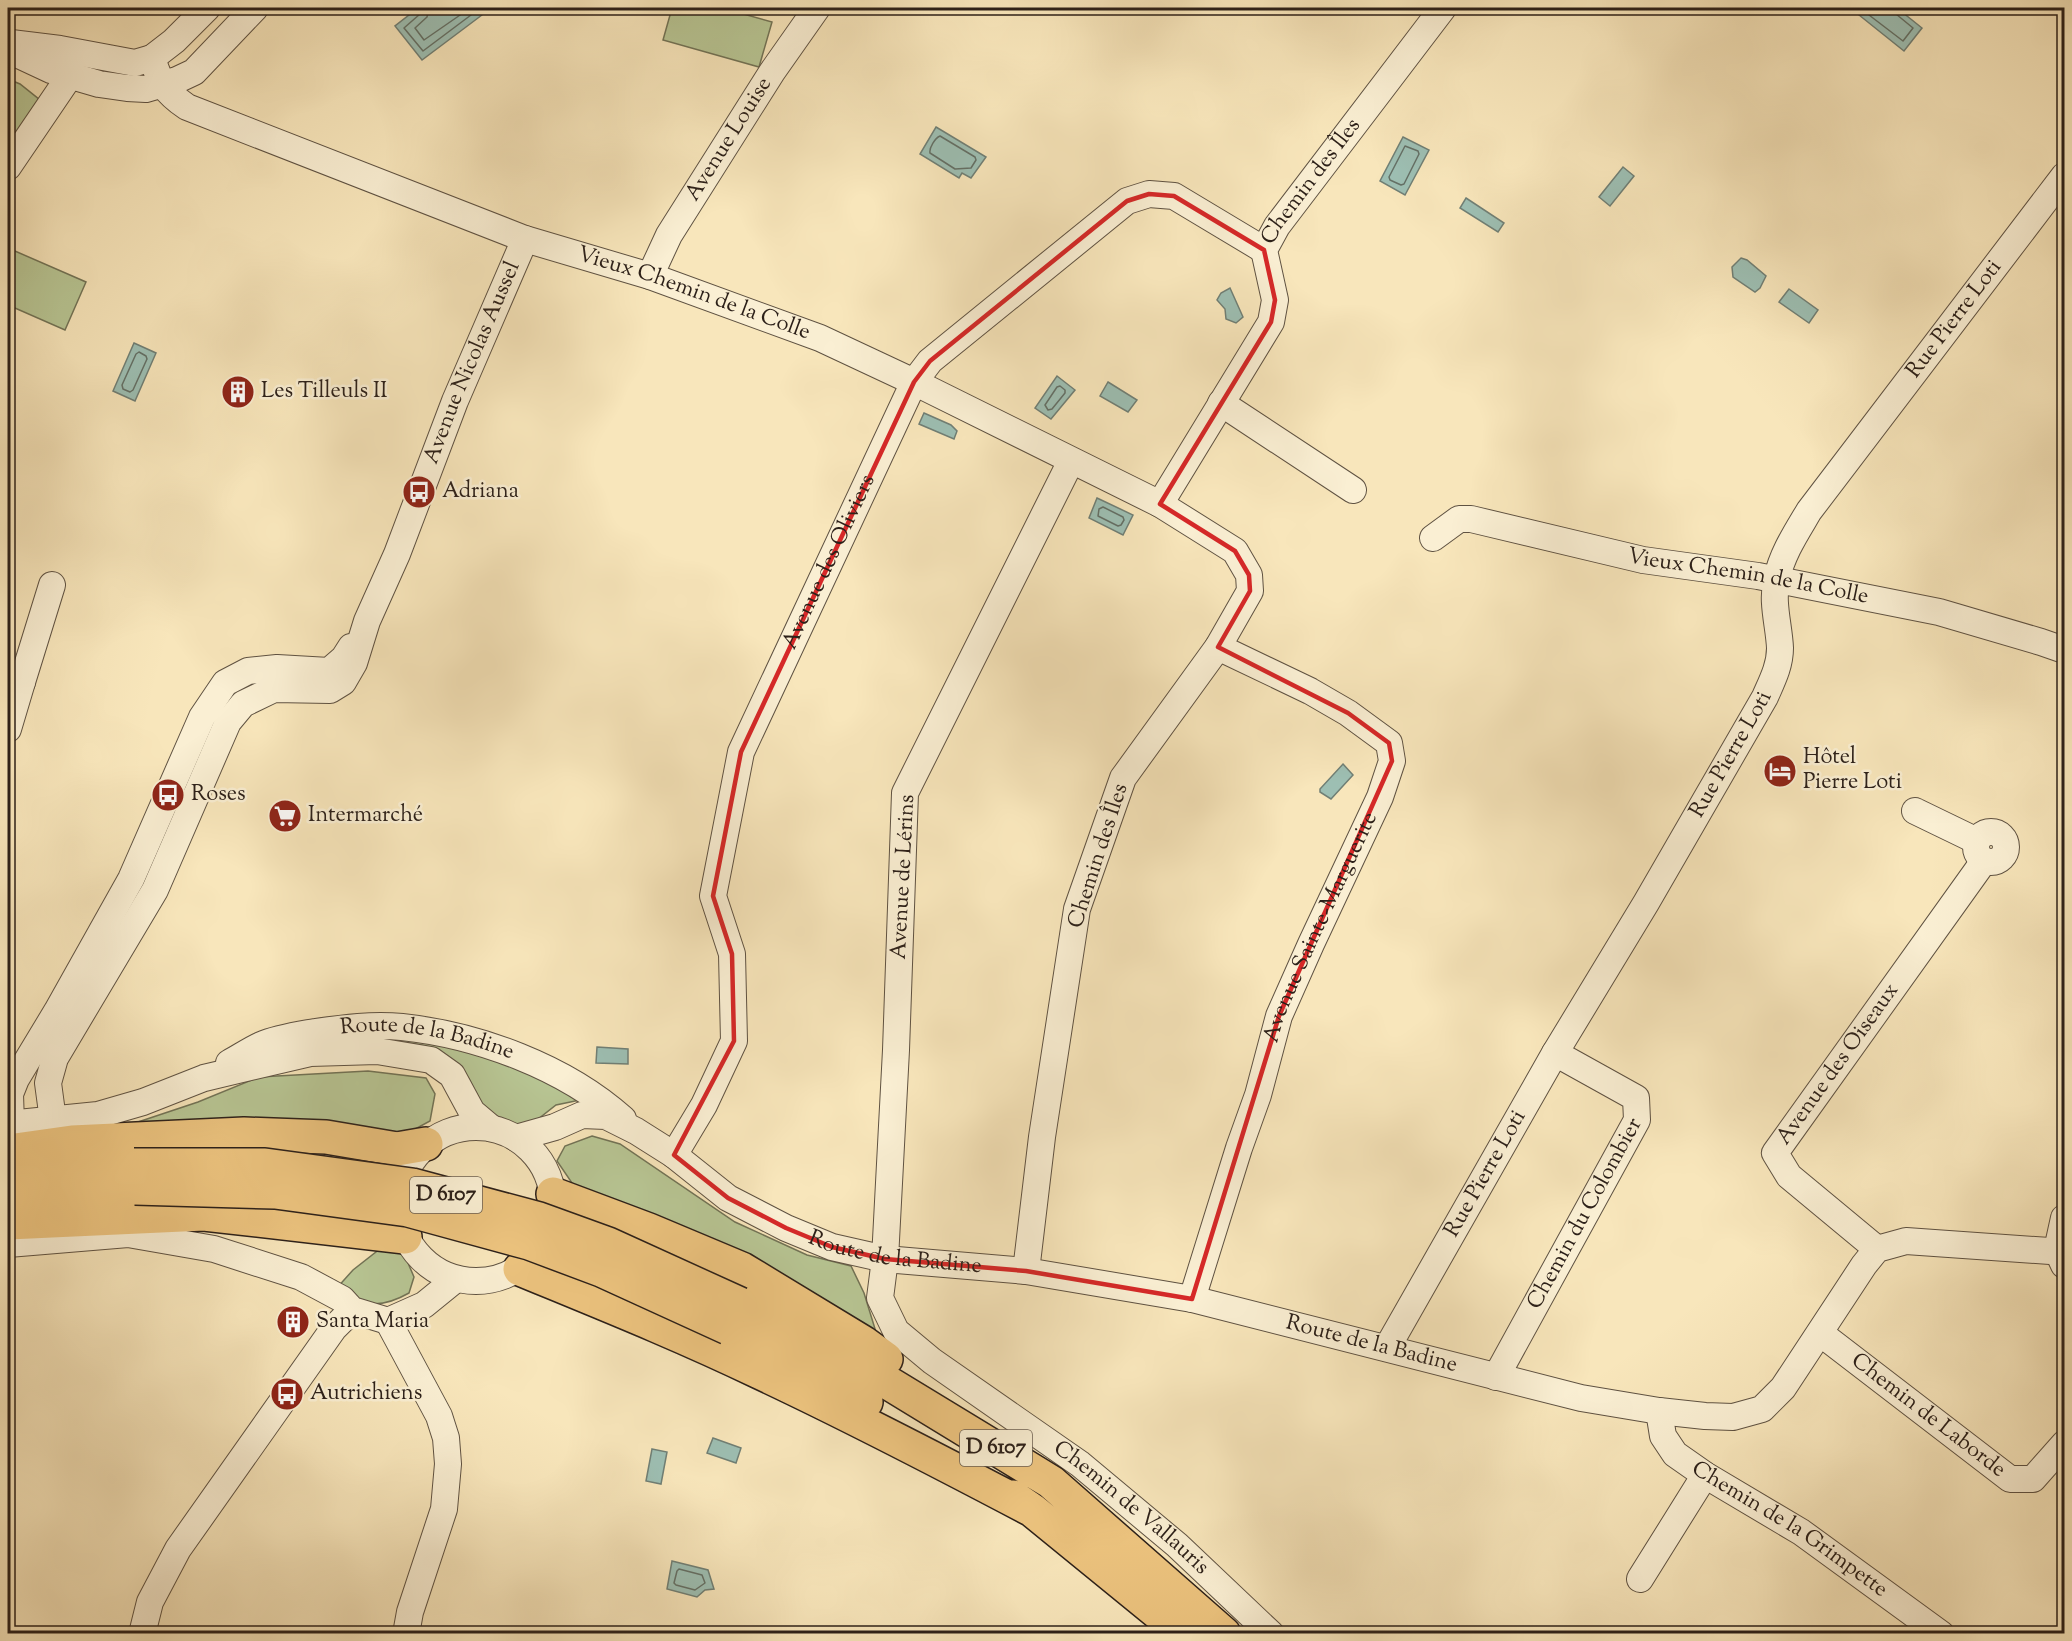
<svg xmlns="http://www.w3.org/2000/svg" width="2072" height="1641" viewBox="0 0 2072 1641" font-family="'Sorts Mill Goudy',serif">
<rect width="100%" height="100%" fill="#f8e6bb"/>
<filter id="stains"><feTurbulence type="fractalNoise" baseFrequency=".00333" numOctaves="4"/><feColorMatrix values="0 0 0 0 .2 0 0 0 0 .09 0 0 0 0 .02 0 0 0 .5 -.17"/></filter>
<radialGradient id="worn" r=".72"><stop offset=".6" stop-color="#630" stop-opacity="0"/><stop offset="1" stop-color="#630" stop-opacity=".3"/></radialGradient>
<path fill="#b8c694" stroke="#727356" stroke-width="1.5" d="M 672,8 L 722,8 L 772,22 L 759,67 L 663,40 Z
M 8,79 L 20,84 L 40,100 L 8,147 Z
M 8,248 L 86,282 L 65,330 L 8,305 Z
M 374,1037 L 471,1045 L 585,1099 L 556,1105 L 533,1123 L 516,1129 L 502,1123 L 482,1105 L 469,1079 L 450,1060 L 426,1046 Z
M 368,1071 L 426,1078 L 435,1094 L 430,1121 L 406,1134 L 135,1123 L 198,1102 L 259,1077 Z
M 592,1136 L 620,1144 L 735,1222 L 807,1255 L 851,1266 L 864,1293 L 876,1332 L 574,1186 L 557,1161 L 565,1146 Z
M 385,1245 L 405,1256 L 414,1277 L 409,1293 C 379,1310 364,1305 335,1290 L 353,1270 Z"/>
<path fill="#9dbfb3" stroke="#707f75" stroke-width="1.5" d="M 418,8 L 476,8 L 482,15 L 422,60 L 395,26 Z
M 1865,8 L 1897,8 L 1922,28 L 1904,51 L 1859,15 Z
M 936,127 L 986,157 L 971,178 L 962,173 L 959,178 L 920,154 Z
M 1403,137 L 1429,150 L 1405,195 L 1380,181 Z
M 1623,167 L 1634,176 L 1610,206 L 1599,197 Z
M 1466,198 L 1504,223 L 1498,232 L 1460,208 Z
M 1741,258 L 1747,260 L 1766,276 L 1760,288 L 1755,292 L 1733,277 L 1732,267 Z
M 1230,288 L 1243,317 L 1236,323 L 1226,319 L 1225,309 L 1217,300 L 1221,293 Z
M 1789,289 L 1818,310 L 1809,323 L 1779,302 Z
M 134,343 L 156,353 L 135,401 L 113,391 Z
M 1057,376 L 1075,390 L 1051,419 L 1035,408 Z
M 1108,382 L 1137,400 L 1128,412 L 1100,396 Z
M 924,413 L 951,425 L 957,431 L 954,439 L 919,424 Z
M 1097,498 L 1133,515 L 1123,535 L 1089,518 Z
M 1343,764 L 1353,775 L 1331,799 L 1320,792 L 1320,789 Z
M 597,1047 L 628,1049 L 628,1064 L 596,1063 Z
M 713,1438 L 741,1448 L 736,1463 L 707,1453 Z
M 652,1449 L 667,1452 L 661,1484 L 646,1481 Z
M 672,1561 L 708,1570 L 714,1589 L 705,1590 L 697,1597 L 667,1589 Z"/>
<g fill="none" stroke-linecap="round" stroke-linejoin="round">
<path stroke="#647066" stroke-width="1.5" d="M 421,8 L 420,14 L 404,28 L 423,51 L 471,15 L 472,8
M 429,8 L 427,17 L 415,28 L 424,40 L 463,13 L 464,8
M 1869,8 L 1869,15 L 1903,41 L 1913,28 L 1896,14 L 1894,8
M 940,136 L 975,157 L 976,160 L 971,168 L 955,169 L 930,153 C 929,148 935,138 940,136 Z
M 1405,146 L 1418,151 L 1419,154 L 1404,184 L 1401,185 L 1390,180 L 1389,177 Z
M 139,352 L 146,356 L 147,359 L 133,390 L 130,392 L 123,389 L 122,385 L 136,354 Z
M 1060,386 L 1065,390 L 1065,393 L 1052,409 L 1048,410 L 1045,405 L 1057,387 Z
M 1103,507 L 1123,517 L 1124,520 L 1121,525 L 1118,526 L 1098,516 L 1099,509 Z
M 679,1569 L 702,1575 L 705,1583 L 695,1590 L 676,1585 L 674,1583 L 677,1571 Z"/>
<g stroke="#5f5242" stroke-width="28">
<g id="minor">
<path d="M 11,43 L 60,49 L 135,63 L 152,58 L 174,41 L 207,8"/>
<path d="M 8,45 L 21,56 L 51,70 L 99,84 L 127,88 L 146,89 L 177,80 L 194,72 L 255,8"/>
<path id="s1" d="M 152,58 C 160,83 165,92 187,107 L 525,239 L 650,276 L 820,338 L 914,382 L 1160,504 L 1235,551 L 1249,575 L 1250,591 L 1218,647 L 1123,778 L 1077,909 L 1042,1137 L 1026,1271"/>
<path d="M 8,167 L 65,83 L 73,60"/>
<path id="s2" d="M 650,276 L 669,235 L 772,72 L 817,8"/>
<path d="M 1221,403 L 1353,490"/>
<path id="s3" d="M 1071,461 L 905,793 L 896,1050 L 885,1259 L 880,1298 L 896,1331 L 932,1361 L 1080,1464 L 1177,1545 L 1271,1634"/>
<path id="s4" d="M 1160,504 L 1271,322 L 1275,300 L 1264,250 L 1277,226 L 1443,8"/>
<path id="s5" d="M 1433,538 L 1459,519 L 1471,519 L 1643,560 L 1758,576 L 1939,612 L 2041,642 L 2064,650"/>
<path d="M 22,682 L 52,585"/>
<path d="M 8,729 L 22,682 L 8,677"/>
<path d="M 1915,811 L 1977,841"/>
<circle cx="1991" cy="847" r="15"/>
<path id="s6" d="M 229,1063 C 240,1057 250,1050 261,1045 C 277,1038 298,1035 315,1032 C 343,1028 373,1024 402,1027 C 478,1035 565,1067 623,1119"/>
<path id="s7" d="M 53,1120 L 48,1083 L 55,1058 L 155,890 L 228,722 L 243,704 L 274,689 L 330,690 L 343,682 L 354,663 L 367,621 L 397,554 L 455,401 L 525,239"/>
<path d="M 8,1124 L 98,1115 L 143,1102 L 204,1078 L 310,1053 L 377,1051 L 431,1060 L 452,1075 L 472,1112 L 491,1128"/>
<path d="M 11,1124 L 10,1094 L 16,1079 L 57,1011 L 131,879 L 202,717 L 225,683 L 248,671 L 277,668 L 329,671 L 344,658 L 351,647"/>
<circle cx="476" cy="1204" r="77"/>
<path id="s8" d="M 516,1138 L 555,1127 L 582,1115 L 606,1116 L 636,1131 L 674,1155 L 728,1198 L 786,1228 L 832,1247 L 885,1259 L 1026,1271 L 1192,1299 L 1581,1398 L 1659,1411 L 1705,1416 L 1733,1417 L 1762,1409 L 1783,1388 L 1864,1265 L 1877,1249 L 1906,1241 L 2064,1252"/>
<path id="s9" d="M 674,1155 L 704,1105 L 734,1041 L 732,954 L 713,896 L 741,752 L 914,382 L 930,361 L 1127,201 L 1149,194 L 1174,196 L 1264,250"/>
<path d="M 8,1244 L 128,1234 L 214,1249 L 301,1277 L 342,1299 L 352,1310 L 388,1321 L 424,1305 L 456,1279"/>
<path id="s10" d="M 1877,1249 L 1789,1176 L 1775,1153 L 1984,861"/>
<path d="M 2064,1265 L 2057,1250 L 2064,1218"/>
<path id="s11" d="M 1192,1299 L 1239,1148 L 1258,1095 L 1279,1016 L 1311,944 L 1380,797 L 1392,761 L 1389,743 L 1348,713 L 1310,691 L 1218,647"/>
<path d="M 388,1321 L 439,1416 L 446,1438 L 448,1464 L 444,1509 L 410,1612 L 406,1634"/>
<path id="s12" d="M 1820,1333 L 2010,1479 L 2033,1479 L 2064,1444"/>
<path id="s13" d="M 1387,1348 L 1555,1053 L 1646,903 L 1765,697 C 1772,681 1780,666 1780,648 C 1779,625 1771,602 1777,578 C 1782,554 1796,533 1809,511 L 2064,176"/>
<path id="s14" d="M 1496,1377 L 1637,1120 L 1636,1098 L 1555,1053"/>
<path id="s15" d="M 1659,1411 L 1663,1436 L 1675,1454 L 1705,1475 L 1801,1532 L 1941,1634"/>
<path d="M 1640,1579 L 1705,1475"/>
<path d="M 142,1634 L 150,1602 L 178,1549 L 334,1328 L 352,1310"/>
</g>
</g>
<g stroke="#2c2019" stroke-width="36">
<path id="highway" d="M 8,1151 L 72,1142 L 244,1134 L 326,1137 L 397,1149 L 426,1144
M 8,1176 L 134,1165
M 553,1194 L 649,1230 L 742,1269 L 864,1343 L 886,1359
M 8,1201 L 135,1188
M 8,1223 L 204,1214 L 405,1237
M 520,1269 C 600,1302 680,1334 759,1372 C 851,1415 941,1462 1032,1510
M 740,1304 L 859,1365 L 1051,1482 L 1224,1634
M 728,1328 L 843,1387 L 866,1402
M 1013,1497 L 1032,1510 L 1184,1634"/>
</g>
<use href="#minor" stroke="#faefd3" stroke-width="26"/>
<use href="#highway" stroke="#ecc37e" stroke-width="33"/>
<g stroke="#2c2019" stroke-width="36" stroke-linecap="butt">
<path id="highway-bridge" d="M 134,1165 L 265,1165 L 412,1185 L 539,1219 L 608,1244 L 740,1304
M 135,1188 L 275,1192 L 408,1210 L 529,1243 L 601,1270 L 728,1328"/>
</g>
<use href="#highway-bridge" stroke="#ecc37e" stroke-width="33"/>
</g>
<path fill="none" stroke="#d62828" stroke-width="4.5" stroke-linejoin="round" d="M 1149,194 L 1174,196 L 1264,250 L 1275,300 L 1271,322 L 1160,504 L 1235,551 L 1249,575 L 1250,591 L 1218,647 L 1348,713 L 1389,743 L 1392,761 L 1279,1016 L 1192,1299 L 1026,1271 L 885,1259 L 832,1247 L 786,1228 L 728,1198 L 674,1155 L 734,1041 L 732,954 L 713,896 L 741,752 L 914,382 L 930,361 L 1127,201 Z"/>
<defs>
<g id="building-disc" transform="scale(1.725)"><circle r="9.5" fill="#8f2418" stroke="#faefd3"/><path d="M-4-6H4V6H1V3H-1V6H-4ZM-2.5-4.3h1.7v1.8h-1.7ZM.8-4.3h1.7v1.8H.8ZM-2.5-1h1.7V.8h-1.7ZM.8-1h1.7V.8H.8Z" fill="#fff"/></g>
<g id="bus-disc" transform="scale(1.725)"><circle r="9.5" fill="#8f2418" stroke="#faefd3"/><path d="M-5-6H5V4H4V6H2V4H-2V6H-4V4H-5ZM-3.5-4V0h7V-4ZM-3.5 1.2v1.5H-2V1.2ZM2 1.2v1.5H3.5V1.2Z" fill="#fff"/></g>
<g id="hotel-disc" transform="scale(1.725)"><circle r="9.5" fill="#8f2418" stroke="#faefd3"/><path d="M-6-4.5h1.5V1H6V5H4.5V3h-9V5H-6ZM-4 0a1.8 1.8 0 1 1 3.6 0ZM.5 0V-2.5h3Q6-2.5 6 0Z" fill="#fff"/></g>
<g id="supermarket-disc" transform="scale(1.725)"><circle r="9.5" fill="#8f2418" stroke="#faefd3"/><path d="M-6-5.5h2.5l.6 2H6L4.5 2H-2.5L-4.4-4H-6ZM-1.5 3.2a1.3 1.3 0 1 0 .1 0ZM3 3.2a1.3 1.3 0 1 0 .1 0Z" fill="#fff"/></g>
</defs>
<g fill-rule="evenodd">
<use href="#building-disc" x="238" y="392"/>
<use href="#bus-disc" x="419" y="492"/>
<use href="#hotel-disc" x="1780" y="771"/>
<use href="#bus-disc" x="168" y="795"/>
<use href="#supermarket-disc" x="285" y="816"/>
<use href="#building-disc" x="293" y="1322"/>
<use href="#bus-disc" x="287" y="1394"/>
</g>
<g text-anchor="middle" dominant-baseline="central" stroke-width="5" stroke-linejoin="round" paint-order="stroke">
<g fill="#faefd3" stroke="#6a5e51" stroke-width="1.5">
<rect x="410" y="1177" width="72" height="36" rx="4.5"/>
<rect x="960" y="1430" width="72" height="36" rx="4.5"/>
</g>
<g font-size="21" font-weight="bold" fill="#2c2019">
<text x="446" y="1195">D 6107</text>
<text x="996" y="1448">D 6107</text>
</g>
<g font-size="22" fill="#2c2019" stroke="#faefd3">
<text stroke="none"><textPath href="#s2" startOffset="158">Avenue Louise</textPath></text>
<text stroke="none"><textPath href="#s4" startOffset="370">Chemin des Îles</textPath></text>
<text stroke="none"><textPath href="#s1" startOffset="602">Vieux Chemin de la Colle</textPath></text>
<text stroke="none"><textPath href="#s13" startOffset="1190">Rue Pierre Loti</textPath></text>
<text stroke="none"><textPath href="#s7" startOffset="916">Avenue Nicolas Aussel</textPath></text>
<text stroke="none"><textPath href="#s9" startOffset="633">Avenue des Oliviers</textPath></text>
<text stroke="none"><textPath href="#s5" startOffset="327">Vieux Chemin de la Colle</textPath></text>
<text stroke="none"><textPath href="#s13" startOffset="686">Rue Pierre Loti</textPath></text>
<text transform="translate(1099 856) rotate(-72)">Chemin des Îles</text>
<text transform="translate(904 877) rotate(-87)">Avenue de Lérins</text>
<text stroke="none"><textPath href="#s11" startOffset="394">Avenue Sainte-Marguerite</textPath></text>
<text stroke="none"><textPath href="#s6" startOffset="206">Route de la Badine</textPath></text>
<text stroke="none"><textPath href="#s10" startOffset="250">Avenue des Oiseaux</textPath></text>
<text stroke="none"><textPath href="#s13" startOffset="200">Rue Pierre Loti</textPath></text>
<text stroke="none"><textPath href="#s14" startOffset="186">Chemin du Colombier</textPath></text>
<text stroke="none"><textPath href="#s8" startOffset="420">Route de la Badine</textPath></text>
<text stroke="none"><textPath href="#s8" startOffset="906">Route de la Badine</textPath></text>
<text stroke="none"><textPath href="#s12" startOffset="136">Chemin de Laborde</textPath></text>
<text stroke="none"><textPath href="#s3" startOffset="1208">Chemin de Vallauris</textPath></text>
<text stroke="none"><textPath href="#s15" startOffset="184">Chemin de la Grimpette</textPath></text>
</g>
<g font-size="22" fill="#2c2019" stroke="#faefd3" text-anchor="start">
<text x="261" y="392">Les Tilleuls II</text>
<text x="442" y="492">Adriana</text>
<text x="1803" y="758">Hôtel<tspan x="1803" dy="25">Pierre Loti</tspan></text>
<text x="191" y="795">Roses</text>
<text x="308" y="816">Intermarché</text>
<text x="316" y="1322">Santa Maria</text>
<text x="310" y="1394">Autrichiens</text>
</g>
</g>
<rect width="2072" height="1641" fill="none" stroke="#f8e6bb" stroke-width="30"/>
<rect x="9" y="9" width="2054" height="1623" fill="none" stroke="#2c2019" stroke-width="3"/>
<rect x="15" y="15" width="2042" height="1611" fill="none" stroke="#2c2019" stroke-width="1.5"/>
<rect width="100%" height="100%" filter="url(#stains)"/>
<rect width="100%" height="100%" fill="url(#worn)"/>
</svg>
